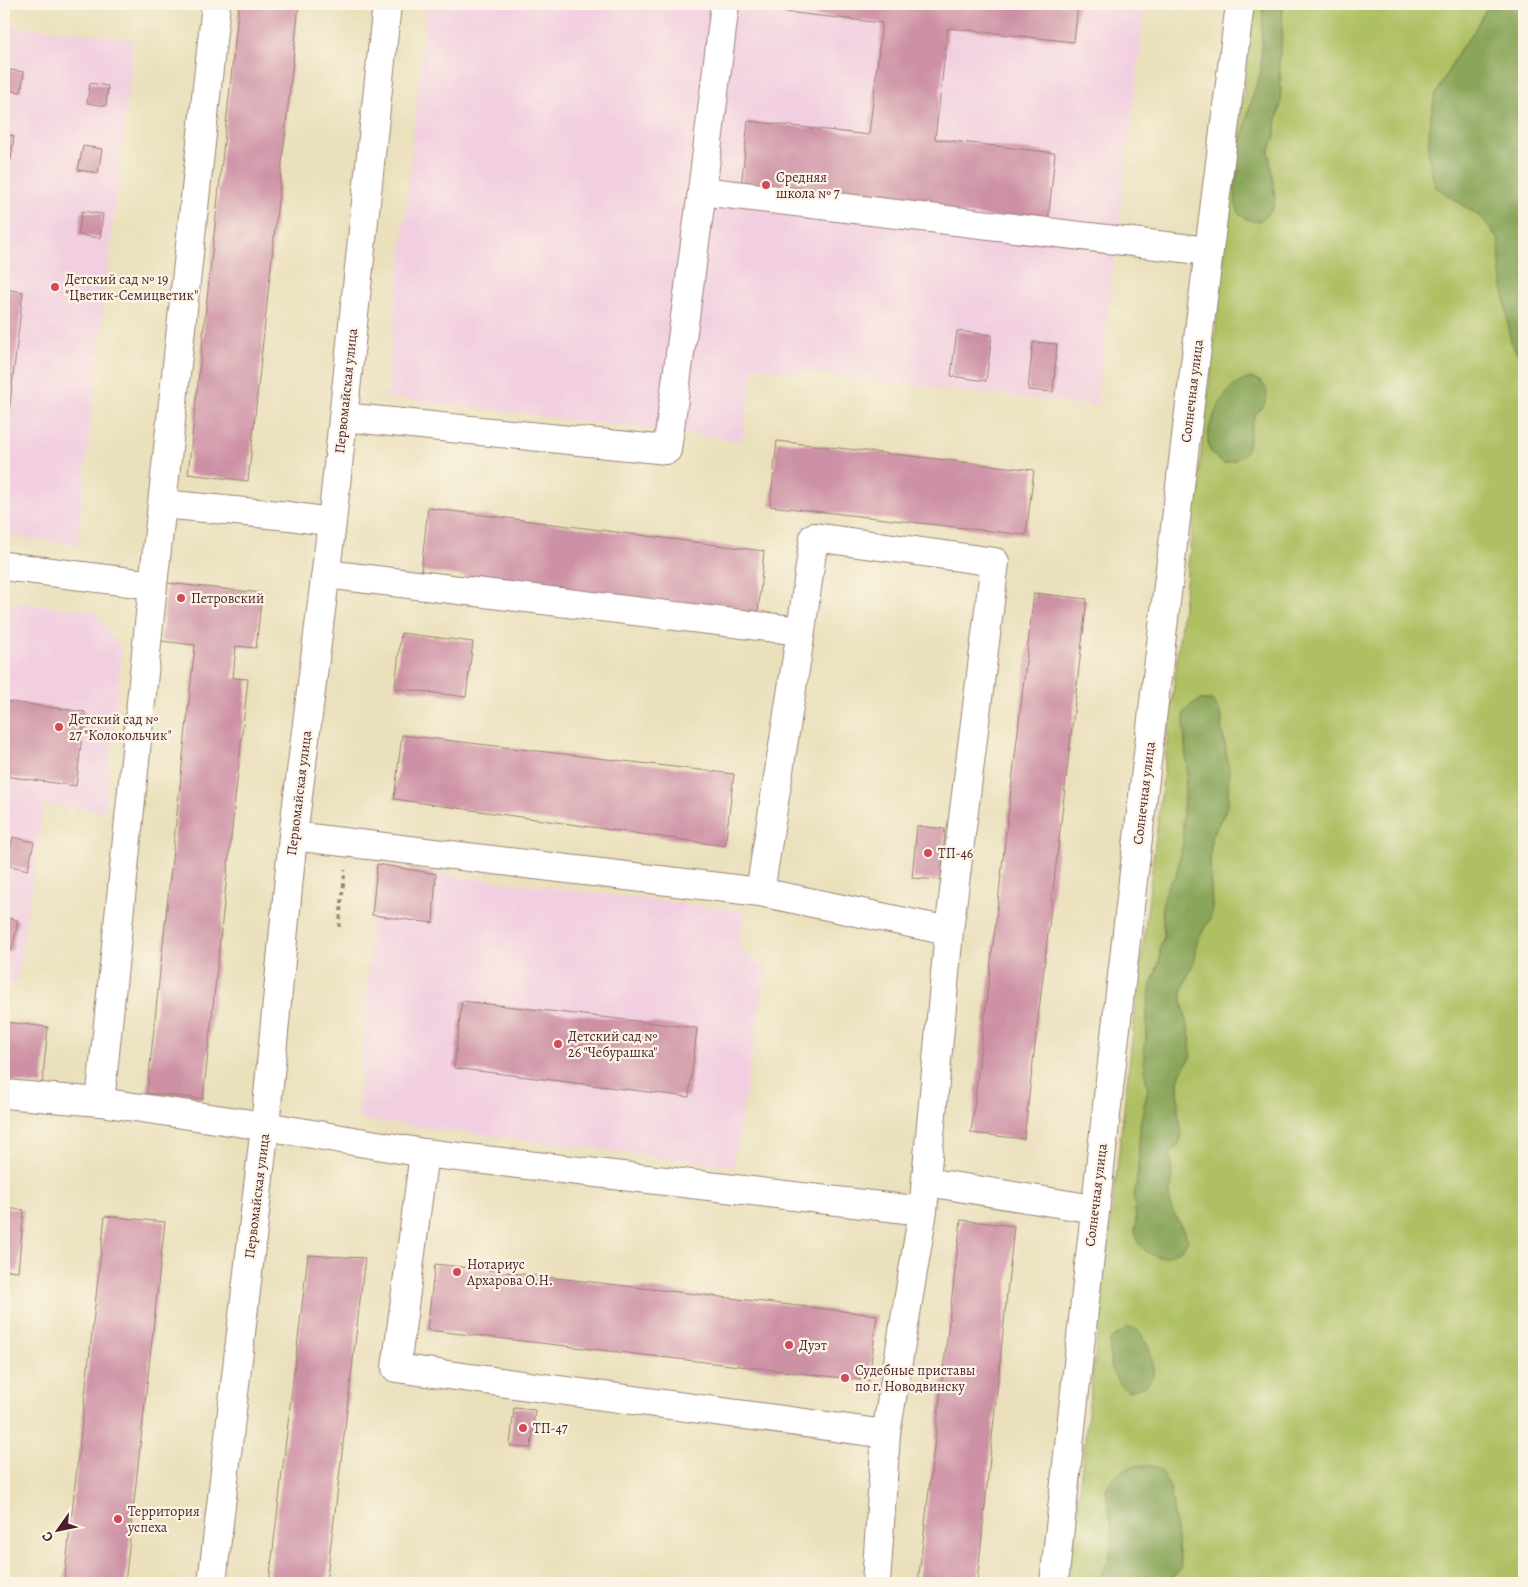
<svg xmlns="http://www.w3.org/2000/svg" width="1528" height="1587" viewBox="0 0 1528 1587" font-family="Alegreya,serif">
<rect width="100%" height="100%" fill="#fcf5e5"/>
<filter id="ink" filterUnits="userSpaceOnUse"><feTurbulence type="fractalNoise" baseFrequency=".02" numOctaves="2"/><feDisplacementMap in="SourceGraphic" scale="10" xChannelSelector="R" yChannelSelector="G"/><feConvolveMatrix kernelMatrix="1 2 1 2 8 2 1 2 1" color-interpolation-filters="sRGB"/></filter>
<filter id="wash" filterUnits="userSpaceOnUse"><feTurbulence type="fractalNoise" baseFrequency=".0096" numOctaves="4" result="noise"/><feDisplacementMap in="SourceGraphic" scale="20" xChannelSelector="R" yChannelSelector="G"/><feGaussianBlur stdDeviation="1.12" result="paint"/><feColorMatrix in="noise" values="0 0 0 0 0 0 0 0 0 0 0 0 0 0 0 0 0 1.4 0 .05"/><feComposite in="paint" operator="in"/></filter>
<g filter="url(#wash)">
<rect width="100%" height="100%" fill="#eae0bc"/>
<path fill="#f2cfe0" d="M 427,4 L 1146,4 L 1096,406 L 754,367 L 742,441 L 386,397 Z
M 4,25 L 134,39 L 77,545 L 4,535 Z
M 4,601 L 93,611 L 122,650 L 105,811 L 44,804 L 17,983 L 4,981 Z
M 377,864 L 436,874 L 745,911 L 738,947 L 766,970 L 733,1166 L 358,1119 L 372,915 Z"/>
<path fill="#aec064" stroke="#7c7048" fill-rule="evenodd" d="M 1254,4 L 1263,4 L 1261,72 L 1252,98 L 1241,142 L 1235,185 L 1236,205 L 1275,198 L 1269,152 L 1275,137 L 1276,123 L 1280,109 L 1281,88 L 1279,59 L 1282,37 L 1283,4 L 1489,4 L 1474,31 L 1459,51 L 1435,96 L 1430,121 L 1428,156 L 1435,186 L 1482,218 L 1499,240 L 1500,265 L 1511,343 L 1524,364 L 1524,1583 L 1160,1583 L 1175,1575 L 1181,1567 L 1173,1511 L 1173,1501 L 1106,1488 C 1108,1509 1115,1530 1111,1551 C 1109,1563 1102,1574 1096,1583 L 1068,1583 ZM 1229,391 L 1266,396 C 1264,407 1260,406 1256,414 C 1249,425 1251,442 1244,454 L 1213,455 C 1199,434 1217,409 1229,391 ZM 1201,700 L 1212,700 L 1222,719 L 1221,727 L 1226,748 L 1228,801 L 1224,814 L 1211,837 L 1210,864 L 1212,909 L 1210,919 L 1197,941 L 1195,959 L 1185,982 L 1182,993 L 1182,1002 L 1190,1036 L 1191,1056 L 1181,1072 L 1178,1081 L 1178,1112 L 1180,1121 L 1179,1144 L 1171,1153 L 1172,1184 L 1169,1193 L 1170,1202 L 1172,1210 L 1184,1231 L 1135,1233 L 1136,1221 L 1134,1197 L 1138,1172 L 1140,1124 L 1148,1089 L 1145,1075 L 1144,1056 L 1147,1028 L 1147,1011 L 1151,985 L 1160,960 L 1160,948 L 1164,936 L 1162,907 L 1168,885 L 1176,876 L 1183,843 L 1183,809 L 1187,772 L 1184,728 L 1191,705 Z"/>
<path fill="#8aa65a" stroke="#6a6242" d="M 1263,4 L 1283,4 L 1282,37 L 1279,59 L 1281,102 L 1276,123 L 1275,137 L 1269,152 L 1275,198 L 1274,205 L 1271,211 L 1260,221 L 1253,221 L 1244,218 L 1240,215 L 1236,205 L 1235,185 L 1241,142 L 1252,98 L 1261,72 Z
M 1489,4 L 1524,4 L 1524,364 L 1511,343 L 1500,265 L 1499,240 L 1482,218 L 1435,186 L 1428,156 L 1430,121 L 1435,96 L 1459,51 L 1474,31 Z
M 1250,378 C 1264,380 1270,389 1265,403 C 1263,408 1257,411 1255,415 C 1245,439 1257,455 1224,464 C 1219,460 1213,456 1210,450 C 1202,434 1218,403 1230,390 C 1235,384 1242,381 1250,378 Z
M 1201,700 L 1212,700 L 1218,709 L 1222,719 L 1221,727 L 1229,768 L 1228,801 L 1224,814 L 1211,837 L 1210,864 L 1212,909 L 1210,919 L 1197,941 L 1195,959 L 1185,982 L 1182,993 L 1182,1002 L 1190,1036 L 1191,1056 L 1181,1072 L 1178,1081 L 1178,1112 L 1182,1135 L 1179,1144 L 1171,1153 L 1172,1184 L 1169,1193 L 1170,1202 L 1172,1210 L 1188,1240 L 1184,1247 L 1167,1257 L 1157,1257 L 1147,1252 L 1138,1243 L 1135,1232 L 1136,1221 L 1134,1197 L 1138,1172 L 1140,1124 L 1148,1089 L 1145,1075 L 1144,1056 L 1147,1028 L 1147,1011 L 1151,985 L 1160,960 L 1160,948 L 1164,936 L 1162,907 L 1164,895 L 1168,885 L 1176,876 L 1183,843 L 1183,809 L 1187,772 L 1184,728 L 1184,713 L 1191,705 Z
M 1129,1327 C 1132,1328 1134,1328 1137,1330 C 1147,1337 1157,1366 1152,1378 C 1147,1387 1136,1389 1128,1391 C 1111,1380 1108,1359 1110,1340 Z
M 1150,1465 L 1159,1469 L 1170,1487 L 1181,1567 L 1175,1575 L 1160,1583 L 1096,1583 C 1102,1574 1109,1563 1111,1551 C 1115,1530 1108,1509 1106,1488 C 1117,1470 1129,1465 1150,1465 Z"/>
<g id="blocks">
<path fill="#cd91a5" d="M 239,4 L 299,4 L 248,481 L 188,474 Z
M 760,4 L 1078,4 L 1074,42 L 948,28 L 935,139 L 1055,153 L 1048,223 L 741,188 L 748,121 L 869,135 L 882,23 L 759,9 Z
M 4,69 L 24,72 L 21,92 L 4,90 Z
M 90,83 L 108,86 L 106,106 L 87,103 Z
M 4,134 L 14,136 L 11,160 L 4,159 Z
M 83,146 L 102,149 L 98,173 L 78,170 Z
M 82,211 L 103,214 L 100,238 L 78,235 Z
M 4,289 L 23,292 L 5,446 L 4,446 Z
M 957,331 L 992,335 L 986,381 L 951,376 Z
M 1033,342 L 1057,344 L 1053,392 L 1028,390 Z
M 777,441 L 1034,470 L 1026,535 L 770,506 Z
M 428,508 L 764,551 L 758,613 L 421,571 Z
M 167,583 L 262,593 L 256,648 L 236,646 L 233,678 L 248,679 L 203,1099 L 147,1093 L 195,645 L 161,641 Z
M 1034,593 L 1087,599 L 1024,1139 L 971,1133 Z
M 401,633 L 473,642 L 466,697 L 395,688 Z
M 4,701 L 85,712 L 76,786 L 4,776 Z
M 402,735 L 734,774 L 725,846 L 394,799 Z
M 917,826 L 945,829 L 941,880 L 912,878 Z
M 13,837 L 34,842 L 28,870 L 7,865 Z
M 377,864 L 436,874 L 433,923 L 372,915 Z
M 4,917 L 18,920 L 12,951 L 4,949 Z
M 462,1001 L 697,1028 L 689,1097 L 454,1068 Z
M 4,1022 L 48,1027 L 42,1085 L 4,1081 Z
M 4,1208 L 24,1210 L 18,1271 L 4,1270 Z
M 105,1216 L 165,1222 L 125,1583 L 64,1583 Z
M 961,1220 L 1014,1226 L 977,1583 L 918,1583 Z
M 308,1255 L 365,1258 L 336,1504 L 326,1583 L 269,1583 Z
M 435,1264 L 877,1315 L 869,1381 L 427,1330 Z
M 514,1408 L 535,1410 L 531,1448 L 510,1446 Z"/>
</g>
</g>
<g filter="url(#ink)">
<use href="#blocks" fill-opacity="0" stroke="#9a8074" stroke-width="1"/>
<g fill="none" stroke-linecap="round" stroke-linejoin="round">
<g stroke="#9a8074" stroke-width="30">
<path id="minor" d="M 725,4 L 702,191 L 1208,251
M 343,417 L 667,450 L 702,191
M 162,504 L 216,4
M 4,566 L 153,585 L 162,504 L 289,516 L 332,522
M 326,574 L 801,631
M 293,836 L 760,892
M 4,1094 L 100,1102 L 153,585
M 100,1102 L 265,1126 L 424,1153 L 923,1211
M 424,1153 L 396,1368 L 886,1434
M 927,1182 L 1094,1209
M 212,1583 L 265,1126 L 293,836 L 332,522 L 387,4
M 876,1583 L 886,1434 L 923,1211 L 949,931 L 995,562 L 814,537 L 801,631 L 760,892 L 949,931
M 1054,1583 C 1111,1056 1173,530 1240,4"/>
</g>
<path stroke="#9a8074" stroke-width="3" stroke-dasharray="4 4" stroke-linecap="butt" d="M 339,927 L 345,870"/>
<use href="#minor" stroke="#fff" stroke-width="28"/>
</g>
</g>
<g fill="#d1495b" stroke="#fcf5e5" stroke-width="2">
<circle cx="766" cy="185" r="5"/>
<circle cx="55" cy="287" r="5"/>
<circle cx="181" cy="598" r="5"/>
<circle cx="59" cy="727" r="5"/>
<circle cx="928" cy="853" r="5"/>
<circle cx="558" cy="1044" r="5"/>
<circle cx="457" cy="1272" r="5"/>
<circle cx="789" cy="1345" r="5"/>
<circle cx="845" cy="1378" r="5"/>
<circle cx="523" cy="1428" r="5"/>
<circle cx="118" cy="1519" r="5"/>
</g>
<g text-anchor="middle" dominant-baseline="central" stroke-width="4.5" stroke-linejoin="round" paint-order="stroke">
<g font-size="14" fill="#4a1f2b" stroke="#fcf5e5" text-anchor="start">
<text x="776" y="177">Средняя<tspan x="776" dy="16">школа № 7</tspan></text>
<text x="65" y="279">Детский сад № 19<tspan x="65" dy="16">"Цветик-Семицветик"</tspan></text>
<text x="191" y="598">Петровский</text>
<text x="69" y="719">Детский сад №<tspan x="69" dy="16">27 "Колокольчик"</tspan></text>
<text x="938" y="853">ТП-46</text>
<text x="568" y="1036">Детский сад №<tspan x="568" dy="16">26 "Чебурашка"</tspan></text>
<text x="467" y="1264">Нотариус<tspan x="467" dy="16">Архарова О.Н.</tspan></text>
<text x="799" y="1345">Дуэт</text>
<text x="855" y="1370">Судебные приставы<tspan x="855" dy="16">по г. Новодвинску</tspan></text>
<text x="533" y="1428">ТП-47</text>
<text x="128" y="1511">Территория<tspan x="128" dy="16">успеха</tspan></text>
</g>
<g font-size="14" fill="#4a1f2b" stroke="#fcf5e5">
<text transform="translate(346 391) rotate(-84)">Первомайская улица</text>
<text transform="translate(1192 391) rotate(-83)">Солнечная улица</text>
<text transform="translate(299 793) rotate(-83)">Первомайская улица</text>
<text transform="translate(1144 793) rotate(-83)">Солнечная улица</text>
<text transform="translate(1096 1195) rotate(-83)">Солнечная улица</text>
<text transform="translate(257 1196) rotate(-83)">Первомайская улица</text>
</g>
</g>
<rect width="1528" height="1587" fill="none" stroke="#fcf5e5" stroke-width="20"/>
<g transform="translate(58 1530) rotate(237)" stroke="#fcf5e5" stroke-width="4" paint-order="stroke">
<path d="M0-4L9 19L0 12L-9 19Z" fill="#4a1f2b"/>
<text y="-8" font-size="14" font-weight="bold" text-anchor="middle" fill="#4a1f2b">С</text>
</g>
</svg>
